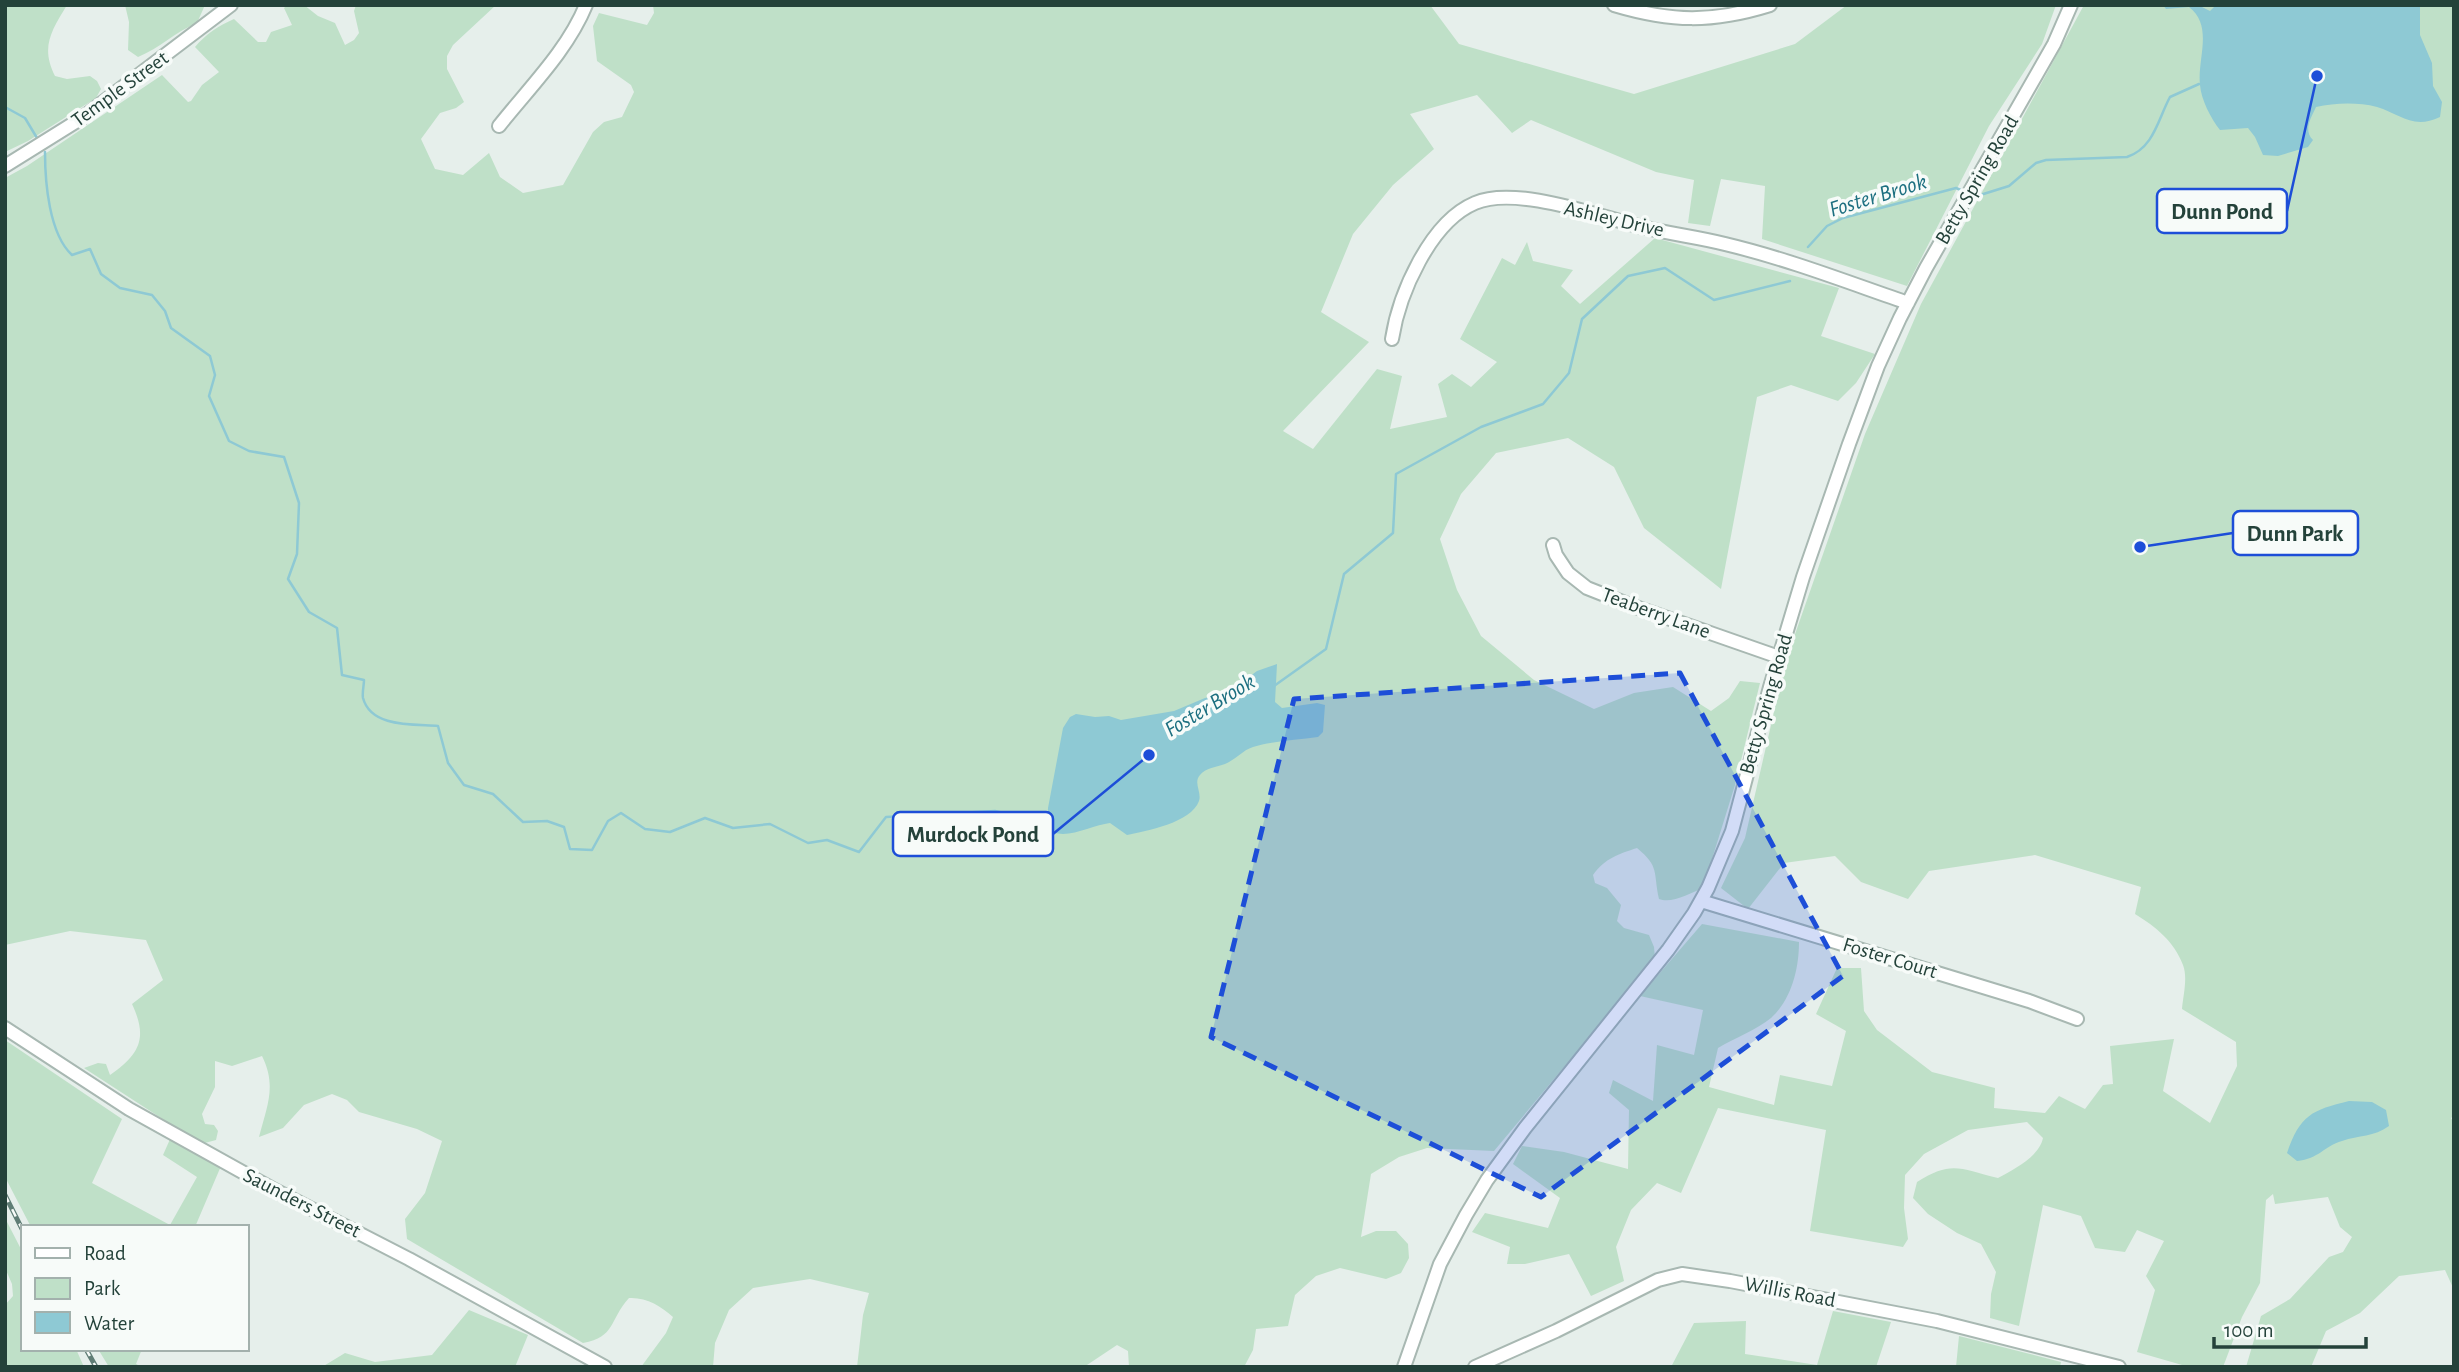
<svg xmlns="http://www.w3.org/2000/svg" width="2459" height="1372" viewBox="0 0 2459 1372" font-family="'Alegreya Sans',sans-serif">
<rect width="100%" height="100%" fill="#e6efeb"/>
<path fill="#bfe0c8" d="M 5,5 L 67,5 C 52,30 40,47 55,76 L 67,79 L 90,76 L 97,81 L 101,89 L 96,98 L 28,141 L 5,152 Z
M 125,5 L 205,5 L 197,23 C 175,32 160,48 138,57 L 128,50 L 129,22 Z
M 287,5 L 304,5 L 318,16 L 335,23 L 345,45 L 354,40 L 359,33 L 354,11 L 356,5 L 496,5 L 453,45 L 447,56 L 447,69 L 464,102 L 456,108 L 440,113 L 421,139 L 435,169 L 463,175 L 489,153 L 500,177 L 523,193 L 563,185 L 593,132 L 604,122 L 622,117 L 634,92 L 631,85 L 597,61 L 593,26 L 599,13 L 647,25 L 654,13 L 653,5 L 1430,5 L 1459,44 L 1634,94 L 1795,44 L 1847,5 L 2056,5 L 2042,44 L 1989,126 L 1907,286 L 1762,239 L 1765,186 L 1721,179 L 1710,226 L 1688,223 L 1694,180 L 1656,172 L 1531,120 L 1512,133 L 1477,95 L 1410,114 L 1434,149 L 1393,185 L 1353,234 L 1321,312 L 1369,342 L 1283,431 L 1313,449 L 1377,369 L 1402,376 L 1390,429 L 1447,417 L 1438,384 L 1452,374 L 1471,387 L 1497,362 L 1460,339 L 1502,258 L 1515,265 L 1527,242 L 1533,261 L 1573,270 L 1561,286 L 1580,304 L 1655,238 L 1839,288 L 1821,336 L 1875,354 L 1856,383 L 1838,401 L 1791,385 L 1757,397 L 1721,589 L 1644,528 L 1614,467 L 1568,438 L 1496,453 L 1461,494 L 1440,539 L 1457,590 L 1481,636 L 1534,680 L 1594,709 L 1634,693 L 1673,687 L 1711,711 L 1729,698 L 1740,681 L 1760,683 L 1735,785 L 1703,888 C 1690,893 1672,904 1659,899 C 1653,872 1660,867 1637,848 C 1619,854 1605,858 1593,875 L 1595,883 L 1607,888 L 1621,905 L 1617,921 L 1624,928 L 1649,935 L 1654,947 L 1655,958 L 1494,1151 L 1427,1148 L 1399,1157 L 1371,1174 L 1361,1237 L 1376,1231 L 1396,1231 L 1408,1244 L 1409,1258 L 1401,1273 L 1386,1279 L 1340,1268 L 1316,1276 L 1295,1295 L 1288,1326 L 1256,1329 L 1253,1350 L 1244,1367 L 1129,1367 L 1128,1351 L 1117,1345 L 1084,1367 L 857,1367 L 863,1315 L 869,1293 L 810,1279 L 753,1288 L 729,1310 L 715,1343 L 713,1367 L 641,1367 L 666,1333 L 673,1317 C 661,1306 646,1297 629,1298 C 609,1320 616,1337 583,1343 L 407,1239 L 405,1219 L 425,1193 L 442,1141 L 417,1129 L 359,1112 L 347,1100 L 332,1094 L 304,1105 L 283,1128 L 259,1137 C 267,1106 277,1086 262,1056 L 232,1066 L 215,1061 L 215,1087 L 202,1114 L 205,1124 L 214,1125 L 218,1131 L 216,1140 L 201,1144 L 84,1068 L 98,1063 L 106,1064 L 110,1075 C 140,1054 148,1038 132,1004 L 163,980 L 146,940 L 70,931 L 5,945 L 5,178 L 27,166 L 162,75 L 188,102 L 191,101 L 202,85 L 219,72 L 195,47 C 206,34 218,26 234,19 L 258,42 L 266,42 L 271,32 L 292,25 L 284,8 Z
M 2084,5 L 2454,5 L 2454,1116 L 2451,1118 L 2454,1123 L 2454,1290 L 2445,1270 L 2399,1276 L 2360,1313 L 2326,1331 L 2311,1367 L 2246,1367 L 2261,1316 L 2290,1299 L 2329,1257 L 2343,1252 L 2352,1237 L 2340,1227 L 2328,1197 L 2275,1204 L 2273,1194 L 2266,1200 L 2260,1283 L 2242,1317 L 2223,1367 L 2189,1367 L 2137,1352 L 2155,1290 L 2146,1276 L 2164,1241 L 2137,1230 L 2125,1252 L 2095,1248 L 2081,1216 L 2043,1205 L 2019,1326 L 1990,1318 L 1991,1294 L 1996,1272 L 1981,1244 L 1957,1233 L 1928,1214 L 1913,1198 L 1917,1182 C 1952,1160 1960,1169 1998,1178 C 2014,1169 2039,1157 2043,1138 L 2027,1122 L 1968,1130 L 1924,1154 L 1905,1175 L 1904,1208 L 1908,1239 L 1903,1247 L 1810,1231 L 1826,1130 L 1718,1108 L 1681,1193 L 1657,1183 L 1631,1210 L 1616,1247 L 1624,1281 L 1591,1296 L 1569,1254 L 1525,1264 L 1507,1264 L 1510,1247 L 1472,1232 L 1485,1213 L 1548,1228 L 1560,1198 L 1513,1164 L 1522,1146 L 1564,1152 L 1628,1169 L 1629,1110 L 1609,1093 L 1613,1080 L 1653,1101 L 1657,1045 L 1694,1055 L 1703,1010 L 1640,996 L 1702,924 L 1799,942 C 1799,968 1792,999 1771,1018 C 1758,1029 1733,1039 1718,1048 L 1709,1087 L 1774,1105 L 1780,1075 L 1832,1086 L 1846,1031 L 1816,1014 L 1837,968 L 1861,968 L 1864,1011 L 1877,1030 L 1932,1072 L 1995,1088 L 1994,1108 L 2045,1113 L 2059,1096 L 2085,1109 L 2103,1085 L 2113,1084 L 2110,1046 L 2174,1039 L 2163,1091 L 2210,1123 L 2237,1066 L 2236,1042 L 2182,1009 C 2183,996 2188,978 2183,965 C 2174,941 2156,927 2135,914 L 2141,887 L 2035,855 L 1929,871 L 1908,899 L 1861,882 L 1835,856 L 1784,863 L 1748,909 L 1721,888 L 1745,838 L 1786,660 L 1865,434 L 1921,304 Z
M 5,1040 L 122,1119 L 92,1183 L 170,1225 L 197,1177 L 163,1155 L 171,1137 L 221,1166 L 195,1227 L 31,1227 L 5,1177 Z
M 5,1218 L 23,1253 L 23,1349 L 76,1349 L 84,1367 L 5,1367 L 5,1305 L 13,1296 L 12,1284 L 5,1268 Z
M 469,1310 L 528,1335 L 515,1367 L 322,1367 L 345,1353 L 375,1362 L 432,1355 Z
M 1833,1311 L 1891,1322 L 1876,1367 L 1671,1367 L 1694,1323 L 1746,1321 L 1745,1354 L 1817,1365 Z
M 1959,1336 L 2061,1362 L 2060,1367 L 1956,1367 Z
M 98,1349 L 142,1349 L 136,1364 L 142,1367 L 109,1367 Z"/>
<path fill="#8ec9d4" d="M 2163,5 L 2198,5 L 2210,11 L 2216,5 L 2420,5 L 2420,35 L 2432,63 L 2433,86 L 2442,102 L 2440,117 C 2413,130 2400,114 2377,107 C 2357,102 2335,103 2316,107 C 2311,118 2303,130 2313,140 L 2308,147 L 2278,156 L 2263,155 L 2255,137 L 2248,128 L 2220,130 C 2211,119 2201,99 2200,85 C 2197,59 2214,26 2189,7 L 2166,9 Z
M 1277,664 L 1275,702 L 1282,708 L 1317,703 L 1325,705 L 1323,732 L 1318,737 C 1297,740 1273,741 1253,747 C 1243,750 1235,760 1225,764 C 1217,767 1205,768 1200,775 C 1193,783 1202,792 1199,801 C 1191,823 1146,831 1127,835 L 1110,823 C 1091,825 1062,843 1047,828 L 1048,808 L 1063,728 L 1070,717 L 1076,714 L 1095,717 L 1109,716 L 1121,720 L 1174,711 L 1205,698 L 1225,695 L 1257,671 Z
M 2349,1101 L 2372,1102 L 2386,1110 L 2389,1126 C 2374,1137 2359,1135 2342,1141 C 2324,1146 2319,1159 2297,1161 L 2287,1153 C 2300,1115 2312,1110 2349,1101 Z"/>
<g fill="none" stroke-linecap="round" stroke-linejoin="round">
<path stroke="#8ec9d4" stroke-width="2.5" d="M 5,107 L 25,118 L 37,138
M 45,152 C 45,182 49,234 72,255 L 90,249 L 101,274 L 120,288 L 152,295 L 165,311 L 171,328 L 210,356 L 215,375 L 209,396 L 229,441 L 249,451 L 284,457 L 299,503 L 297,554 L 288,579 L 309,612 L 337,628 L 342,675 L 364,680 C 364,685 362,693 363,698 C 371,728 414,724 438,726 L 448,763 L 464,785 L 493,794 L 523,822 L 547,821 L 564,827 L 570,849 L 592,850 L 608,821 L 621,813 L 645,829 L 670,832 L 705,818 L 733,828 L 770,824 L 808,843 L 827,840 L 859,852 L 886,817 L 995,811 L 1047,823 L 1050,821
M 1977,196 L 2009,186 L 2036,163 L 2046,160 L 2127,157 C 2154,148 2158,119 2170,97 L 2199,84
M 1808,247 L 1827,226 L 1843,218 L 1956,188 L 1963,191
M 1274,686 L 1326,649 L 1344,574 L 1393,533 L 1396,474 L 1481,427 L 1543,404 L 1569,373 L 1582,319 L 1628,276 L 1665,268 L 1714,300 L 1790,281"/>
<g stroke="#a8b8b2" stroke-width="16">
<path id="minor" d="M 1614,5 C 1671,22 1712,23 1770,5
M 499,126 C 529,88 567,51 586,5
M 5,166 L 82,118 L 231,5
M 1392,339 C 1399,294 1430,222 1475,203 C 1516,185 1600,217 1642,227 C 1670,234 1698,237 1725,244 C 1788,259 1847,282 1908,303
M 1553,545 L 1556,555 L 1568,573 L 1587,588 L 1630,605 L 1779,657
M 1701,901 L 2029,1001 L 2077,1019
M 5,1028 L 129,1109 L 271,1188 L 409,1259 L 605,1367
M 1404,1367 L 1440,1264 L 1466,1215 L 1487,1180 L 1525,1128 L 1668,950 L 1694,913 L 1708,888 L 1732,831 L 1770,687 L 1803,577 L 1849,444 L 1878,366 L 1900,318 L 1926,268 L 2054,44 L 2071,5
M 1475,1367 L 1556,1331 L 1658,1280 L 1682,1274 L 1730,1281 L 1937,1321 L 2119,1367"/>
</g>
<use href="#minor" stroke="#fff" stroke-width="12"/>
<g stroke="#5f7d75" stroke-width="5">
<path id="rail" d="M 5,1195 L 23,1231
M 86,1349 L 96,1367"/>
</g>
<use href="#rail" stroke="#f7fbf9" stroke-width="2.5" stroke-dasharray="8" stroke-linecap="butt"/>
</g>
<path fill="#1d4ed8" fill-opacity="0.2" stroke="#1d4ed8" stroke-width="5" stroke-dasharray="14 9" stroke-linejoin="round" d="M 1680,673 L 1843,976 L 1541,1197 L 1211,1037 L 1294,699 Z"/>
<g text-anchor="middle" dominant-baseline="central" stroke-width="7" stroke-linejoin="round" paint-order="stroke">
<g font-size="21" fill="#24423a" stroke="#f7fbf9">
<text transform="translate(120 89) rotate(-36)">Temple Street</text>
<text transform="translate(1977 180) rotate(-60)">Betty Spring Road</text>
<text transform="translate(1614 219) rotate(13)">Ashley Drive</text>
<text transform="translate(1656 613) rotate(20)">Teaberry Lane</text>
<text transform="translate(1766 704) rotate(-74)">Betty Spring Road</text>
<text transform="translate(1890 958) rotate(17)">Foster Court</text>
<text transform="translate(302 1203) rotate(27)">Saunders Street</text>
<text transform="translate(1790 1292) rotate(11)">Willis Road</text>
</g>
<g font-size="23" font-style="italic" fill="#1c6f80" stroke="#f7fbf9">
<text transform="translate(1878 196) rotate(-17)">Foster Brook</text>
<text transform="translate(1210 706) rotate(-31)">Foster Brook</text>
</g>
</g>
<path fill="none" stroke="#1d4ed8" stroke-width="2.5" d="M2317 76L2287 211M2140 547L2233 533M1149 755L1053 834"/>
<g fill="#1d4ed8" stroke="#f7fbf9" stroke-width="2.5">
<circle cx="2317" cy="76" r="7"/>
<circle cx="2140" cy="547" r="7"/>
<circle cx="1149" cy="755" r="7"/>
</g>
<g fill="#f7fbf9" stroke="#1d4ed8" stroke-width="2.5">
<rect x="2157" y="189" width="130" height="44" rx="7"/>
<rect x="2233" y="511" width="125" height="44" rx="7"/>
<rect x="893" y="812" width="160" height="44" rx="7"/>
</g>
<g font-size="23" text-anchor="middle" font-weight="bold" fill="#24423a">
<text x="2222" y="219">Dunn Pond</text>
<text x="2295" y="541">Dunn Park</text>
<text x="973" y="842">Murdock Pond</text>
</g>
<rect width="2459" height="1372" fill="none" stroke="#24423a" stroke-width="14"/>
<rect x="21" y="1225" width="228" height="126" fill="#f7fbf9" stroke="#a3b1ad" stroke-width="2"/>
<rect x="35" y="1248" width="35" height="10" fill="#ffffff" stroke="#a3b1ad" stroke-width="2"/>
<text x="84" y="1260" font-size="21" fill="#24423a">Road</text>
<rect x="35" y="1278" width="35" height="21" fill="#bfe0c8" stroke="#a3b1ad" stroke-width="2"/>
<text x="84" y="1295" font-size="21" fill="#24423a">Park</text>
<rect x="35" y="1312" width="35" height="21" fill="#8ec9d4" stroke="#a3b1ad" stroke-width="2"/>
<text x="84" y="1330" font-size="21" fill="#24423a">Water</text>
<path d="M2214 1337v10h152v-10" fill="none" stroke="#24423a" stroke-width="3.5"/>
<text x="2224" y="1337" font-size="21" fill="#24423a" stroke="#f7fbf9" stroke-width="5" paint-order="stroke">100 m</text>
</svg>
